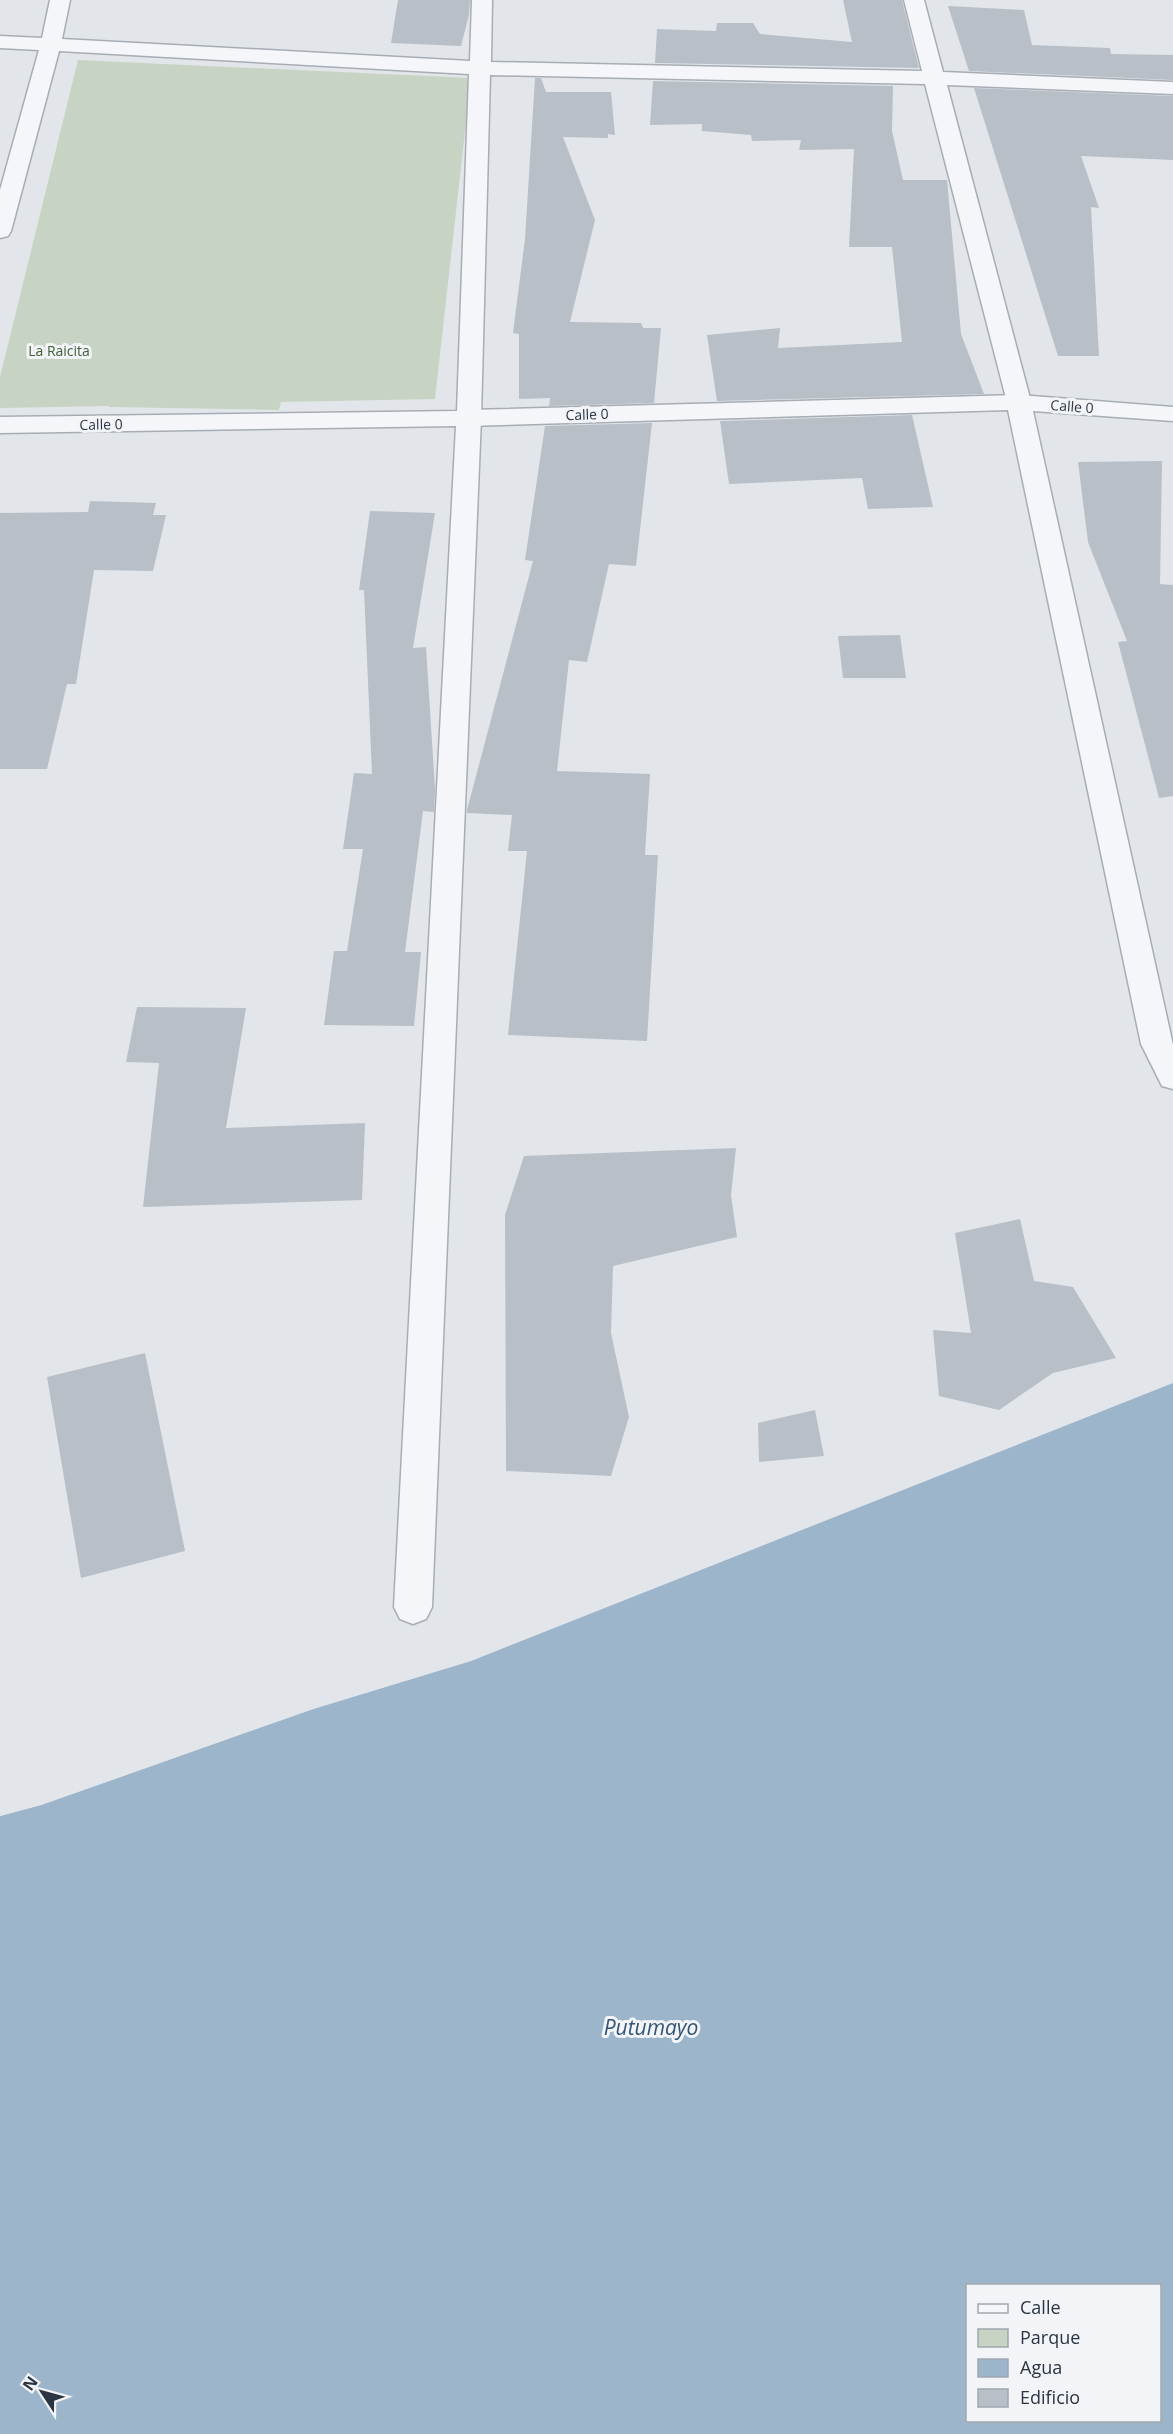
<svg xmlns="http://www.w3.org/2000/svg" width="1173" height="2434" viewBox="0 0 1173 2434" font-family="'Open Sans',sans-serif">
<rect width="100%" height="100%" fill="#e2e6ea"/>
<path fill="#c8d4c3" d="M 78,60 L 471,78 L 435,399 L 281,402 L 279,410 L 109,407 L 109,406 L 0,408 L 0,377 Z"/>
<path fill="#9db5ca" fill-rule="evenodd" d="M 1173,1383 L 1173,2434 L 0,2434 L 0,1816 L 41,1805 L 313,1709 L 471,1661 ZM 968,2286 L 1160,2286 L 1160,2420 L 968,2420 Z"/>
<path fill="#e2e6ea" d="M 577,1616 L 578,1618 L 470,1661 L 313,1709 L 41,1805 L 0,1816 L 0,1812 L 40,1802 L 312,1706 L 469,1658 Z"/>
<path fill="#b9bfc7" d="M 398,0 L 470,0 L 469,15 L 461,46 L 391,43 Z
M 843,0 L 902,0 L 919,68 L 655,63 L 657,29 L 716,31 L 717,23 L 753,23 L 760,34 L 852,42 Z
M 948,6 L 1024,10 L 1032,45 L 1110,48 L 1111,54 L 1173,55 L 1173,80 L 969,71 Z
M 535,78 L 541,78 L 546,92 L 611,92 L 615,135 L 608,134 L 608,138 L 563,137 L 595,220 L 570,322 L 641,323 L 643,328 L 661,328 L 654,403 L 549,406 L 550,398 L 519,399 L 519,334 L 513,333 L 525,239 Z
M 653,81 L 893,86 L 892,131 L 903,180 L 947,180 L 961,334 L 984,394 L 717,401 L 707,335 L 780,328 L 778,348 L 902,342 L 892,247 L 849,247 L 854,149 L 799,150 L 801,140 L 752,141 L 751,135 L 702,131 L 702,124 L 650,125 Z
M 974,88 L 1173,96 L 1173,160 L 1081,156 L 1099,208 L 1091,207 L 1099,356 L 1058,356 Z
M 912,415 L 933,507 L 868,509 L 862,478 L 729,484 L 720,421 Z
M 652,423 L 636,566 L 609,564 L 587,662 L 569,660 L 557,771 L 650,774 L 645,855 L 658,855 L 647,1041 L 508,1035 L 527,851 L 508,851 L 512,815 L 467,813 L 467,810 L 533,561 L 525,560 L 545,426 Z
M 1162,461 L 1160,584 L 1173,585 L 1173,796 L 1159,798 L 1118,642 L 1127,641 L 1088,542 L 1078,462 Z
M 90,501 L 156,503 L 153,515 L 166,515 L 153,571 L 94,570 L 76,684 L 67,684 L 47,769 L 0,769 L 0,513 L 88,512 Z
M 370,511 L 435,513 L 413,648 L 426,647 L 435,789 L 434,812 L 423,811 L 405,952 L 421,952 L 414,1026 L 324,1025 L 334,951 L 347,951 L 363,849 L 343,849 L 354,773 L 372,774 L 364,590 L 359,590 Z
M 900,635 L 906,678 L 843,678 L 838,636 Z
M 137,1007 L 246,1008 L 226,1128 L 365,1123 L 362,1200 L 143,1207 L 159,1063 L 126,1062 Z
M 736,1148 L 731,1195 L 737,1237 L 613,1266 L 611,1333 L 629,1417 L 611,1476 L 506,1471 L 505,1215 L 524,1156 Z
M 1020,1219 L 1034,1281 L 1073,1287 L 1116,1358 L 1053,1373 L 999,1410 L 939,1396 L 933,1330 L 971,1333 L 955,1233 Z
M 145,1353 L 185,1551 L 81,1578 L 47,1377 Z
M 815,1410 L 824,1456 L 759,1462 L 758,1423 Z"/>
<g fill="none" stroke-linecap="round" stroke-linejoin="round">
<g stroke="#a7adb4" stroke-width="3">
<path id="pedestrian" d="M 1019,395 L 1173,407 L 1173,421 L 1033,411 L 1173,1045 L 1173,1089 L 1162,1086 L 1141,1044 L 1008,410 L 469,426 L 460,423 L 457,418 L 460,413 L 469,410 Z"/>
</g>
<g stroke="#a7adb4" stroke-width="3">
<path id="minor" d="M 50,0 L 70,0 L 62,39 L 470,61 L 472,0 L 492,0 L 491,62 L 922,71 L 904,0 L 924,0 L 943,72 L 1173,82 L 1173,94 L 947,85 L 1031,402 L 1028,407 L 1019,409 L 1010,407 L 1007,402 L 925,84 L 490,75 L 481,418 L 432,1607 L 426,1619 L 413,1624 L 400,1619 L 394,1607 L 456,426 L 0,433 L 0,417 L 457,411 L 469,74 L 59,51 L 11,231 L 8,236 L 0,238 L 0,190 L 39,50 L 0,48 L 0,36 L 42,38 Z"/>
</g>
<use href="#pedestrian" fill="#f5f6f9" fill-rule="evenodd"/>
<use href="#minor" fill="#f5f6f9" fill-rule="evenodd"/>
</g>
<g text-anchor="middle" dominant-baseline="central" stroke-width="6" stroke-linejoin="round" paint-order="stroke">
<g font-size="14" fill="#405e37" stroke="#f2f4f8">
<text x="59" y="350">La Raicita</text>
</g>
<g font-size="14" fill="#2a3442" stroke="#f2f4f8">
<text transform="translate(1072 406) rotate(4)">Calle 0</text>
<text transform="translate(587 414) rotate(-2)">Calle 0</text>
<text transform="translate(101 424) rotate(-1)">Calle 0</text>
</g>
<g font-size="21" font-style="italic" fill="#345576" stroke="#f2f4f8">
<text x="651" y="2027">Putumayo</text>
</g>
</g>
<rect x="966" y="2284" width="195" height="138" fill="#f2f4f8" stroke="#a2a7af" stroke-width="1.5"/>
<rect x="978" y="2304" width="30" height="9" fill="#f5f6f9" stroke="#a2a7af" stroke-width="1.5"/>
<text x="1020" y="2314" font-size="18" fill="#2a3442">Calle</text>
<rect x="978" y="2329" width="30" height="18" fill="#c8d4c3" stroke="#a2a7af" stroke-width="1.5"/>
<text x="1020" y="2344" font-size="18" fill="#2a3442">Parque</text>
<rect x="978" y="2359" width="30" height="18" fill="#9db5ca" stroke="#a2a7af" stroke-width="1.5"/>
<text x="1020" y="2374" font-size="18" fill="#2a3442">Agua</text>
<rect x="978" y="2389" width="30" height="18" fill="#b9bfc7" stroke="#a2a7af" stroke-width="1.5"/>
<text x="1020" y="2404" font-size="18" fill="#2a3442">Edificio</text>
<g transform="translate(42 2392) rotate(306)" stroke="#f2f4f8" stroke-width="4.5" paint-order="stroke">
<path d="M0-4.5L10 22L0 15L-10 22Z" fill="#2a3442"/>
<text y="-9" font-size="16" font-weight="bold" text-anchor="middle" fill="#2a3442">N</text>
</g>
</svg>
